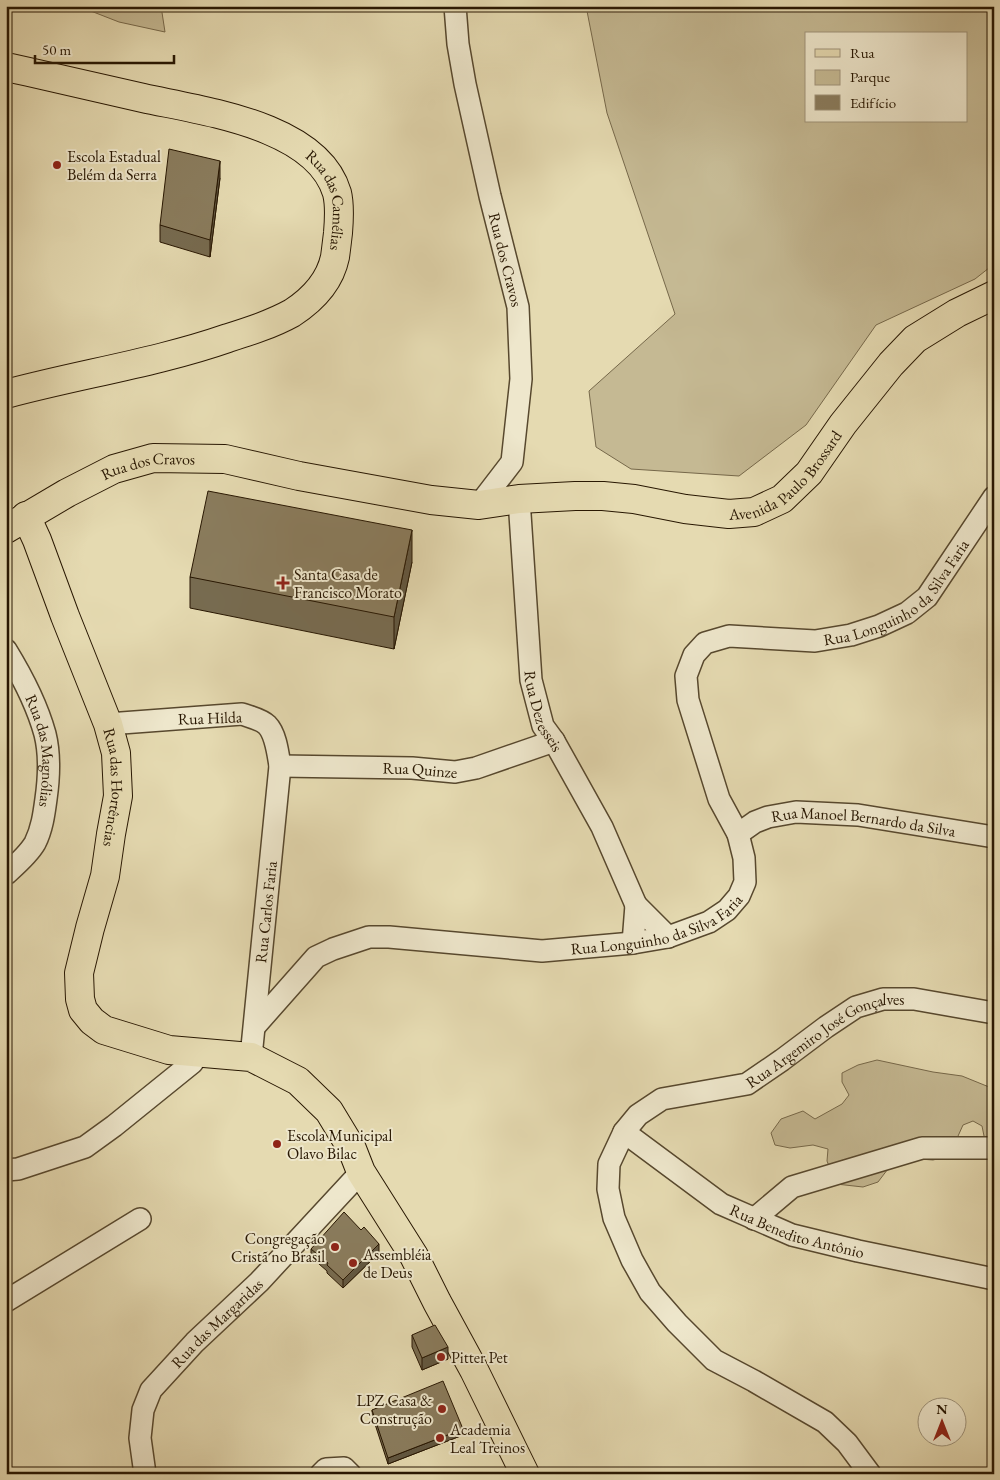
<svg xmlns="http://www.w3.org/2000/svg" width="1000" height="1480" viewBox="0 0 1000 1480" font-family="'EB Garamond',serif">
<rect width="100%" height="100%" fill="#e5dab1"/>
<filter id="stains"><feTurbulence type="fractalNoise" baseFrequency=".004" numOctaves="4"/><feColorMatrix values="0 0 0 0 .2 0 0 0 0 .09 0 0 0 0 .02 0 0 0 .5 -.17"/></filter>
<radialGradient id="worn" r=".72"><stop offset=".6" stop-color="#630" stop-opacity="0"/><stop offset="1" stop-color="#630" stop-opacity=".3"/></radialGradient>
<path fill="#c5b993" stroke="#76684a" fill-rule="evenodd" d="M 78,6 L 161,6 L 165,32 L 119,22 Z
M 586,6 L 994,6 L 994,264 L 975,279 L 876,325 L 806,425 L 739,476 L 631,469 L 596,447 L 589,391 L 675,314 L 607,113 ZM 806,34 L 966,34 L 966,121 L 806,121 Z
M 877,1060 L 933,1072 L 962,1076 L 994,1089 L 994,1151 L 984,1136 L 982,1126 L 973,1121 L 963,1125 L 949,1156 L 933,1160 L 906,1158 L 894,1161 L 878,1182 L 863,1187 L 836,1184 L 827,1161 L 828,1149 L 813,1145 L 790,1148 L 775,1145 L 771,1133 L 781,1119 L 803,1111 L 815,1119 L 842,1104 L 849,1095 L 842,1082 L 842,1073 L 858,1065 Z"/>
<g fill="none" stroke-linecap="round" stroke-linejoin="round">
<g stroke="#57482e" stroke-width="24">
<g id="minor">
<path id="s1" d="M 455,6 L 458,44 L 465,84 L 490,196 L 518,307 L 521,379 L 512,462 L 479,505"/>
<path id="s2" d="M 519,499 L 531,680 L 543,726 L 554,741 L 602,827 L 636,905"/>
<path id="s3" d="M 6,650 C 22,676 37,705 45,734 C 50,754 49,778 46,799 C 44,814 42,829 35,843 C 28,855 16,865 6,874"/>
<path d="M 108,724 L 242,714 C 250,717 261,719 267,725 C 276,734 278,754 280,766 L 251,1057"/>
<path id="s4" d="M 280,766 L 412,768 L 455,772 L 476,768 L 554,741"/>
<path id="s5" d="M 738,834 L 755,822 L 768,817 L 796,812 L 858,815 L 994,837"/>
<path d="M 633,943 L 636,905 L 668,937"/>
<path id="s6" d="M 255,1026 L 316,957 L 333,949 L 369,937 L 389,937 L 542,951 L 633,943 L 668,937 L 709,922 L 727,910 L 739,896 L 745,882 L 744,858 L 738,834 L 719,799 L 688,700 L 686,676 L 694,655 L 705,643 L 729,636 L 815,641 L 851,635 L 879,626 L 907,613 L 927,597 L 994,497"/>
<path id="s7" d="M 624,1132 L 721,1204 L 792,1235 L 858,1251 L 994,1279"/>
<path d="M 6,1170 L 18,1169 L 85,1147 L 114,1126 L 192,1063 L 200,1052"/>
<path d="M 754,1219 L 792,1187 L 922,1148 L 994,1148"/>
<path d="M 6,1301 L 140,1219"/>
<path id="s8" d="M 145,1474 L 140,1438 L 143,1410 L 151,1390 L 195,1342 L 259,1282 L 361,1172"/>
<path d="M 321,1474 L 326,1469 L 344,1468 L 350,1474"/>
<path id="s9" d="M 870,1474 L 847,1443 L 825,1422 L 754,1381 L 714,1360 L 677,1323 L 650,1292 L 632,1260 L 614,1218 L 608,1189 L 609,1164 L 624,1132 L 638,1115 L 662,1099 L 747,1084 L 782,1060 L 826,1027 L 856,1007 L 883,999 L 914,999 L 994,1013"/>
</g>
</g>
<g stroke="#281702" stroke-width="30">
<g id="major">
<path id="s10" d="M 6,67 C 52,77 98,88 143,98 C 202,111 317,125 337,193 C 340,205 339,221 338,233 C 337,241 336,250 335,257 C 330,281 312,300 292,313 C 272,324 250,331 228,338 C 156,363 80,374 6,394"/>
<path id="s11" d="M 26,516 L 37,540 L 65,616 L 108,724 L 116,753 L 118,796 L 111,834 L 105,876 L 90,928 L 79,973 L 80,999 L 83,1010 L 92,1021 L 104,1030 L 169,1050 L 251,1057 L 298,1081 L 329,1111 L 352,1149 L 361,1172 L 414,1256 L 437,1302 L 474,1370 L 525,1474"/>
<path id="s12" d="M 6,529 L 67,493 L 114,469 L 153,458 L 225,459 L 299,476 L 431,500 L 479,505 L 519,499 L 575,496 L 603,496 L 634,499 L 685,509 L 729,514 L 754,512 L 782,499 L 809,473 L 843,424 L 891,364 L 915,339 L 957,313 L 994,295"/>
</g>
</g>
<use href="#minor" stroke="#eee7cc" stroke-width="21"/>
<use href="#major" stroke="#e5dab1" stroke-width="28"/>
</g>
<path fill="#776b50" stroke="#281702" d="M 220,178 L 210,257 L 160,242 L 160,225 Z
M 412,562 L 394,649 L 190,608 L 190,577 Z
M 311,1249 L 379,1253 L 343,1288 L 327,1273 L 327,1271 L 311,1257 Z
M 412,1335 L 448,1359 L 422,1370 L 412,1347 Z
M 372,1410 L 463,1435 L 388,1464 L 372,1415 Z"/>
<path fill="#615741" stroke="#281702" d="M 220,161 L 220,178 L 210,257 L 210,240 Z
M 412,530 L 412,562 L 394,649 L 394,617 Z
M 379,1244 L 379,1253 L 343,1288 L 343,1280 Z
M 448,1347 L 448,1359 L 422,1370 L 422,1358 Z
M 463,1429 L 463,1435 L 388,1464 L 388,1458 Z"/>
<path fill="#8a7c5d" stroke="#281702" d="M 169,149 L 220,161 L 210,240 L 160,225 Z
M 208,491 L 412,530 L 394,617 L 190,577 Z
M 344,1212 L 361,1230 L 364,1227 L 379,1244 L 343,1280 L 327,1265 L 328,1263 L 311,1249 Z
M 435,1325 L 448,1347 L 422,1358 L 412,1335 Z
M 443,1381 L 463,1429 L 388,1458 L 372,1410 Z"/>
<g fill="#8f2418" stroke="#eee7cc" stroke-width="2">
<circle cx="57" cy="165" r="5"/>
<path d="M280.5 575.5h5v5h5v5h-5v5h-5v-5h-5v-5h5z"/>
<circle cx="277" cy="1144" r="5"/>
<circle cx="335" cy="1247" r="5"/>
<circle cx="353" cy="1263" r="5"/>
<circle cx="441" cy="1357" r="5"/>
<circle cx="442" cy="1409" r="5"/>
<circle cx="440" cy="1438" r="5"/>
</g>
<g text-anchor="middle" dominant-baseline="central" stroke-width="4" stroke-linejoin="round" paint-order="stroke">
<g font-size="16" fill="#281702" stroke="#eee7cc" text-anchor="start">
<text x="67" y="156">Escola Estadual<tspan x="67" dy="18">Belém da Serra</tspan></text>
<text x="294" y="574">Santa Casa de<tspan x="294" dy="18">Francisco Morato</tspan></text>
<text x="287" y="1135">Escola Municipal<tspan x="287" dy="18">Olavo Bilac</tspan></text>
<text x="325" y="1238" text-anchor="end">Congregação<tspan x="325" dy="18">Cristã no Brasil</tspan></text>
<text x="363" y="1254">Assembléia<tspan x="363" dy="18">de Deus</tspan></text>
<text x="451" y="1357">Pitter Pet</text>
<text x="432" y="1400" text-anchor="end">LPZ Casa &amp;<tspan x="432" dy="18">Construção</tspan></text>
<text x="450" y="1429">Academia<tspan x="450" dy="18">Leal Treinos</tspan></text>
</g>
<g font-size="16" fill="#281702" stroke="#eee7cc">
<text stroke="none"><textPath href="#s10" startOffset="370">Rua das Camélias</textPath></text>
<text stroke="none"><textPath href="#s1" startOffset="259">Rua dos Cravos</textPath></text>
<text stroke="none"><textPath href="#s12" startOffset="158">Rua dos Cravos</textPath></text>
<text stroke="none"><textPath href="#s12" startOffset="818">Avenida Paulo Brossard</textPath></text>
<text stroke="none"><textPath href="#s6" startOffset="1014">Rua Longuinho da Silva Faria</textPath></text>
<text stroke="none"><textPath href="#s2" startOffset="215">Rua Dezesseis</textPath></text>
<text transform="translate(210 718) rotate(-2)">Rua Hilda</text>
<text stroke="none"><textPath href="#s3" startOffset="109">Rua das Magnólias</textPath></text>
<text stroke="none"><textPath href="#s4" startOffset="140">Rua Quinze</textPath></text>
<text stroke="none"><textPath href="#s11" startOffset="288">Rua das Hortências</textPath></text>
<text stroke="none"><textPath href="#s5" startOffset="131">Rua Manoel Bernardo da Silva</textPath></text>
<text transform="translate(266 912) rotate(-84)">Rua Carlos Faria</text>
<text stroke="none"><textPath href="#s6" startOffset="442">Rua Longuinho da Silva Faria</textPath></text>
<text stroke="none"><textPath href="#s9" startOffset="691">Rua Argemiro José Gonçalves</textPath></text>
<text stroke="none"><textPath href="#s7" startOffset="202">Rua Benedito Antônio</textPath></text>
<text stroke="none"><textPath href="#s8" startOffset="180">Rua das Margaridas</textPath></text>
</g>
</g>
<rect width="1000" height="1480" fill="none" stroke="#e5dab1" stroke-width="25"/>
<rect x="8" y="8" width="985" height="1465" fill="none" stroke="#281702" stroke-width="2.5"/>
<rect x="12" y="12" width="975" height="1455" fill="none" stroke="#281702"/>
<rect x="805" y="32" width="162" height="90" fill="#eee7cc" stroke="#9f947b"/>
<rect x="815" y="49" width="25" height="8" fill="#e5dab1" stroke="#9f947b"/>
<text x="850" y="58" font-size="15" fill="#281702">Rua</text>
<rect x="815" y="70" width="25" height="15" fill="#c5b993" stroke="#9f947b"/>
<text x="850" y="82" font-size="15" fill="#281702">Parque</text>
<rect x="815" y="95" width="25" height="15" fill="#8a7c5d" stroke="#9f947b"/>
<text x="850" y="108" font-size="15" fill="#281702">Edifício</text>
<g transform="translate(942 1422)"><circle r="24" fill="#eee7cc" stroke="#9f947b"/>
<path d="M0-4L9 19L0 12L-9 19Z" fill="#8f2418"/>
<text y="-8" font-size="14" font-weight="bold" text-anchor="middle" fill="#281702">N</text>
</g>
<path d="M35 55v8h139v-8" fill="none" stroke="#281702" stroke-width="2.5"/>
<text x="42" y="55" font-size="15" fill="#281702" stroke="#eee7cc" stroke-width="4" paint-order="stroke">50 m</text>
<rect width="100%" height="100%" filter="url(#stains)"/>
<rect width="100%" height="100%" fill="url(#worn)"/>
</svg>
